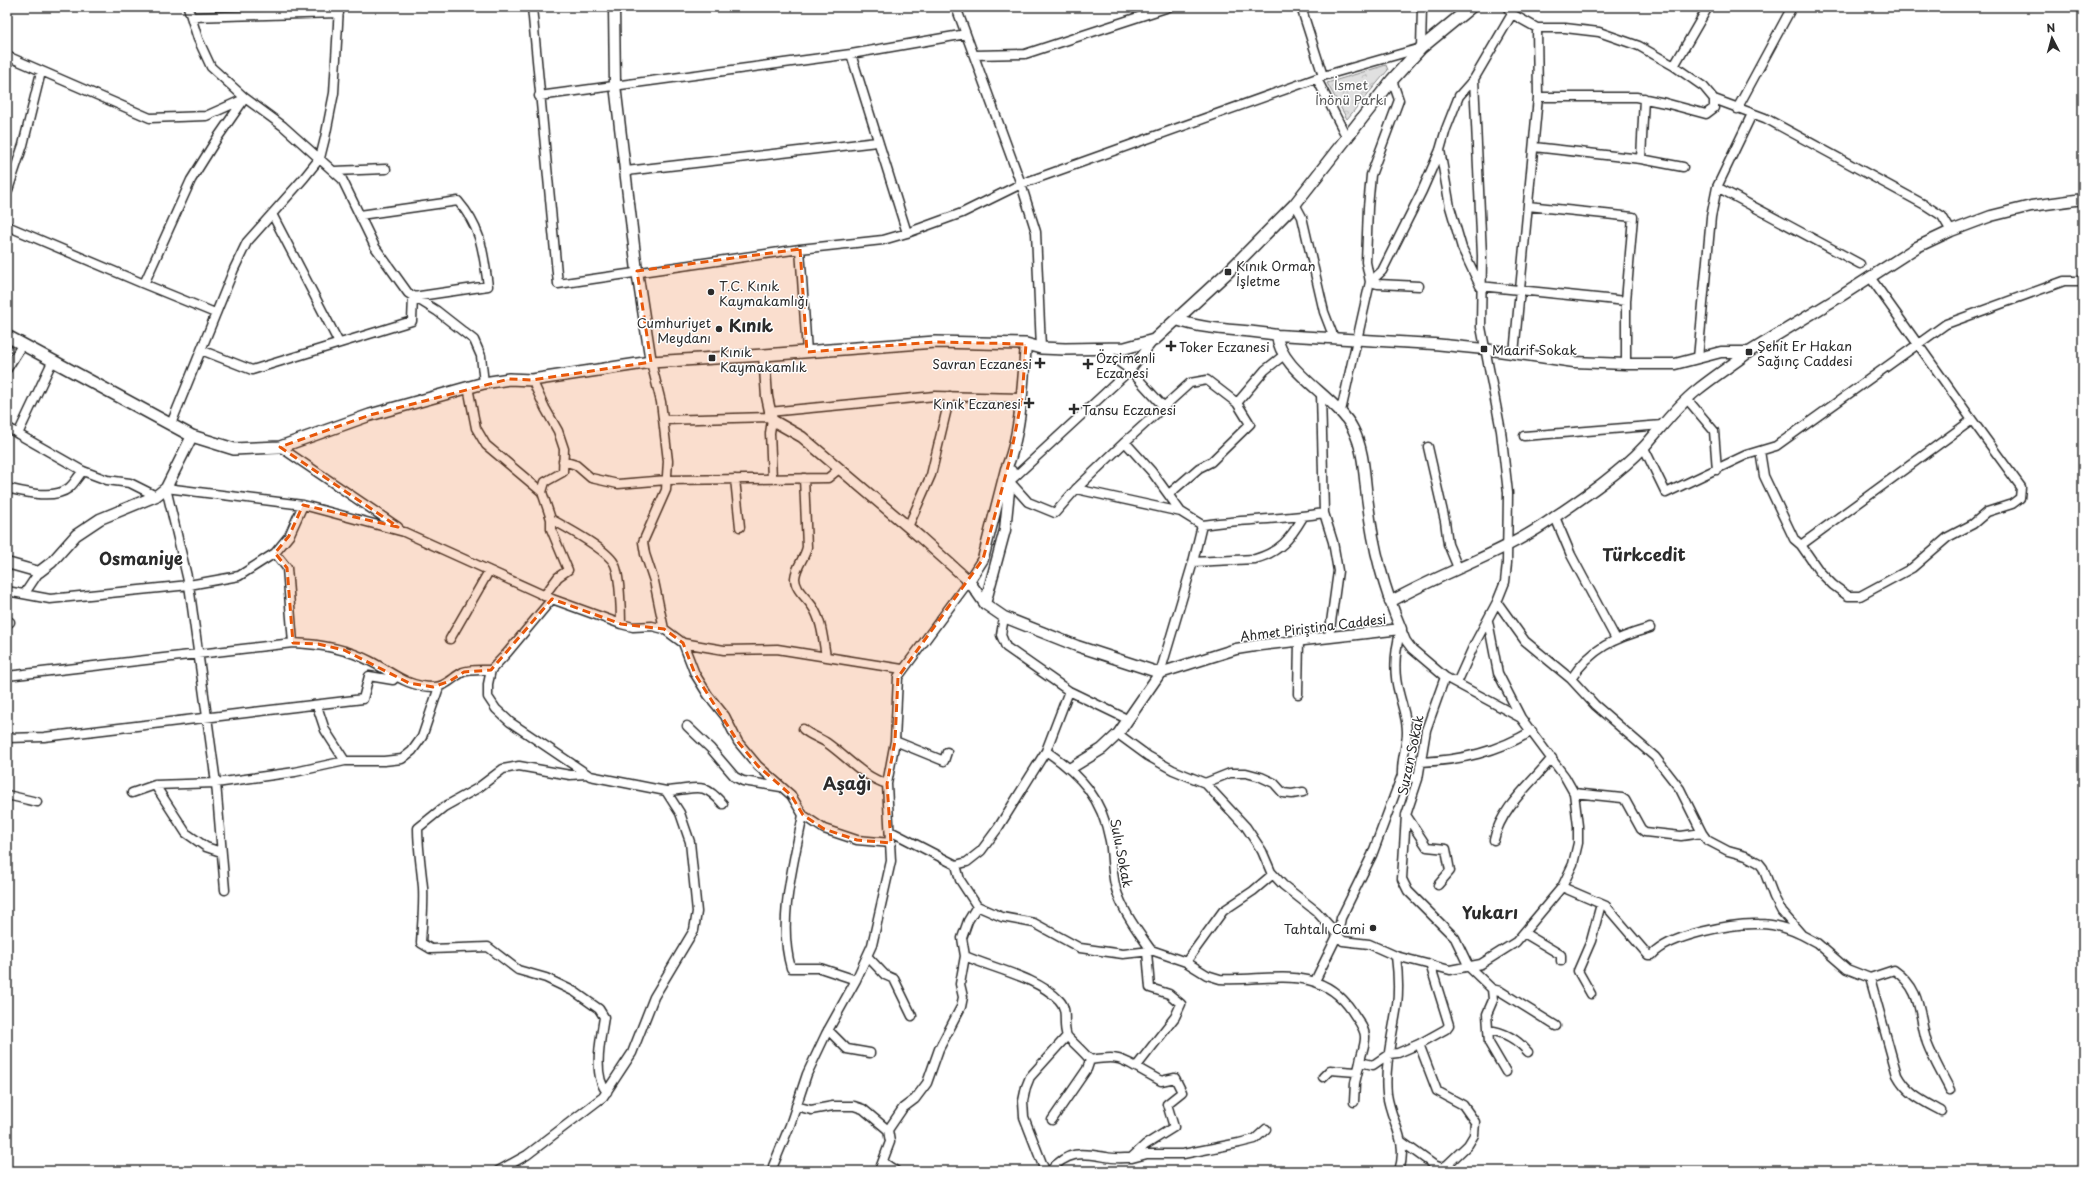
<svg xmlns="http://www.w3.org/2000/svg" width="2090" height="1178" viewBox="0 0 2090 1178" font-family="'Playpen Sans',sans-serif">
<defs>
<pattern id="forest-crowns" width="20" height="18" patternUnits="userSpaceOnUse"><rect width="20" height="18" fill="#e0e0e0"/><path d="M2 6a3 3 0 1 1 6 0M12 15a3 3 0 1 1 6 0" fill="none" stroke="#c0c0c0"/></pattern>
</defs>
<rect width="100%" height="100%" fill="#fff"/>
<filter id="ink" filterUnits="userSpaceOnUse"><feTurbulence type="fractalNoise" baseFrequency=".025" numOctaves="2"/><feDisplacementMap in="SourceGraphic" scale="8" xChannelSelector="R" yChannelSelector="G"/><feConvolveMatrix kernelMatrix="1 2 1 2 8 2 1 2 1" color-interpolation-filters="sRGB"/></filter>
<g filter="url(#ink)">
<path fill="url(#forest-crowns)" stroke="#868686" d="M 1386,65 L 1388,70 L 1347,119 L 1327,83 Z"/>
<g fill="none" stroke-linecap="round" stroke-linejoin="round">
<g stroke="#2b2b2b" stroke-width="11">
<path id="minor" d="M 188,7 L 198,39 L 211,67 L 245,98 L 283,126 L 342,179 L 375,247 L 408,293 L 437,311 L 474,340 L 481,356 L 484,383
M 532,7 L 558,284 L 800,249 L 883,240 L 907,233 L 962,213 L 1021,184 L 1323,76 L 1421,48 L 1422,7
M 956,7 L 1021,184 L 1036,232 L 1041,348
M 1301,7 L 1323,76
M 1512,14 L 1537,28 L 1565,28 L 1599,32 L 1639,46 L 1674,66 L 1704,87 L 1714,99 L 1714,108 L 1706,114 L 1665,103 L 1636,97 L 1538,97
M 191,17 L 339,13
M 851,54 L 907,233
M 974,55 L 1025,54 L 1169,7
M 7,56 L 150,118 L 206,116 L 244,99
M 1674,66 L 1708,7
M 1317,79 L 1347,138
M 539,96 L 851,54 L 966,34
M 1714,99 L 1765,118 L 1925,205 L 1942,216 L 1951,231
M 1737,109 L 1792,7
M 1534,147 L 1641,159 L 1683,167
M 1440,150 L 1450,207 L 1462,248 L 1480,286 L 1626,301
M 1641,159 L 1644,98
M 334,171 L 386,169
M 626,171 L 877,142
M 1717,187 L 1860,264
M 7,193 L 23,145 L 41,72
M 1295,204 L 1302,217 L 1324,312 L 1334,338
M 1528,206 L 1633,217 L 1626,301 L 1626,364
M 272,214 L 339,343
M 7,226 L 144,284
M 800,249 L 807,352
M 1370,282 L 1382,271 L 1422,191 L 1440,150 L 1446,129 L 1459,96 L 1474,79 L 1512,14 L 1507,7
M 1370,282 L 1378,284 L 1419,286
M 215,313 L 144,284 L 191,180 L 216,140 L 245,98
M 1100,348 L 1130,370 L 1163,406
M 201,350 L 252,370 L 412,321 L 413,297 L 488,286 C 483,251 482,229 458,201 L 360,215
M 1514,354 L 1538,97 L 1537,28
M 1698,358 L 1711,217 L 1717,187 L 1752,114
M 52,362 L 18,434 L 83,471 L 107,480 L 130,483 L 156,496
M 651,362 L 661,402 L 668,461 L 666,490 L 643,542 L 645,554 L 654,581 L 664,629
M 7,369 L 22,345
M 532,380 L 545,408 L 558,431 L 564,449 L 563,472 L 545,482 L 542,492 L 551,519 L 551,529 L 568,570 L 558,577 L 544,596
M 468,387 L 476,428 L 486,445 L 542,492
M 1321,394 L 1324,513 L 1333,542 L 1338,571 L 1329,637
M 1687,399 L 1714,431 L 1717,470
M 1237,403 L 1265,370 L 1284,355
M 1341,411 L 1370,282 L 1366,262 L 1368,207 L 1371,175 L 1399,100 L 1392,80
M 769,412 L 935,396 L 1022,398
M 663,420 L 771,417
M 772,420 L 770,433 L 772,478
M 171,424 L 234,269 L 247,242 L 304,178 L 320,158 L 325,138 L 334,93 L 339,7
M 7,427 L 18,434
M 1524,436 L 1662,425
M 1125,442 L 1190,383 L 1207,380 L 1237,403 L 1250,424 L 1211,462 L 1199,468 L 1169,494
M 280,447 L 398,527
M 1428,447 L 1445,521 L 1448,544 L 1458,568
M 1644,448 L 1666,493 L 1746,455 L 1776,446 L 1946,324 L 2064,281 L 2083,281
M 1760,451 L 1764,476 L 1794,539 L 1801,545 L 1972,420 L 1870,277
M 563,461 L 576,465 L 591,478 L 618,484 L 667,480 L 828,478 L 839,469
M 804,478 L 807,547 C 805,558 796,566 795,578 C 795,590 806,597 812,606 C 822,620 823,640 826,656
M 735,479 L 740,527
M 1010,482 L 1028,502 L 1055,513 L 1076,489 L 1125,442 L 1152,472 L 1181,512
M 1008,483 L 1130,370 L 1154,340
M 7,488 C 24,492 53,500 69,488 C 74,484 78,476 83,471
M 1076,489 L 1181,512 L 1202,525 C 1242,519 1283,520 1324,513
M 1555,517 L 1571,555 L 1616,639
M 551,519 C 567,528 605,548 614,563 C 620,573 621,611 621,624
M 908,527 L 931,475 L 950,396
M 1801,545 L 1819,571 L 1833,585 L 1848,596 L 1860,596 L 1912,568 L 1948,537 L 1973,524 L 1987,512 L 2012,504 L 2020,498 L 2021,487 L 1972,420
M 275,553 L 287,568 L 293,643
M 1193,562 L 1255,559 C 1280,552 1290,539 1303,517
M 7,591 L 50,599 L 189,585 L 239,576 L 275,553 L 289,536 L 303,505
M 25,593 L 39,572
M 1497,602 L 1525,641 L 1571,679 L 1595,705 L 1655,757 L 1680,789 L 1702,833
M 1004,617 L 1001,635 L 1006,647 L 1069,691 L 1127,719
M 1488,621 L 1498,673 L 1521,718
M 7,622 L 10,622
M 1401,629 L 1406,641 L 1412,649 L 1445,677 L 1521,718 L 1565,777 L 1574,793
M 450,639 L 489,571
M 683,643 L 695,674 L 708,695 L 725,716 L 738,742 L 758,766 L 791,795 L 803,815 L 824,829 L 857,840 L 891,843
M 1160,673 L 1193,562 L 1202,525
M 7,676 L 293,643 C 319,644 345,648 370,661 C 392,672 406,687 434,687 C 446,687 453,677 463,672 C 470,669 483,670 491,670
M 1445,677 L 1426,730 L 1418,779 L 1406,815 L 1402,879 L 1408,891 L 1455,938 L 1469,967 L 1492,989 L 1493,1000 L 1487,1014 L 1489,1043 L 1506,1072
M 1571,679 C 1591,648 1615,638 1650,628
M 1457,683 L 1474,645 L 1497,602 L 1505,582 L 1507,563 L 1508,493 L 1501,431 L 1481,327 L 1482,256 L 1474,79
M 1298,694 L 1299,640
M 317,706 L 325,730 L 345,761
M 687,726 L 711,749 L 735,777 L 743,781 L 781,787
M 803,729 C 811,736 820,738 827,743 C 847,757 862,776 887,784
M 1118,734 L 1148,756 L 1173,770 L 1205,783 L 1246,827 L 1262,851 L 1271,872 L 1283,885 L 1316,911 L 1343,941 L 1369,944 L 1396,956 L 1450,970 L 1481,964 L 1516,942 L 1562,887 L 1573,864 L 1578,843 L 1578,826 L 1574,793
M 7,738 L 44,737 L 363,699 L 369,676 L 393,680 L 395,678
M 895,741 L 944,761 L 947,752
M 1046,751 C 1081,775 1102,798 1110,841 C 1113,859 1111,878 1118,895 C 1126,916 1139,933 1151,950
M 1421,762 C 1462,760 1497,752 1532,731
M 586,774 L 570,775 L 519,766 L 503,769 L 478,788 L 444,807 L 418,828 C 418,848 421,867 423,887 C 424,906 422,925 421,943 L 431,949 L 488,947 L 518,970 L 546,978 L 575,992 L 599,1009 L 604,1017 C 601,1038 592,1076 607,1092
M 1402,775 L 1418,779
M 1205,783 L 1230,773 L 1246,773 L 1261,777 L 1274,783 L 1283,793 L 1292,794 L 1303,792
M 155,785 L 186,833 L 206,847 L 221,852
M 666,791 C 696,790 701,779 723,804
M 132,793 L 155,785 L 216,783 L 295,772 L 345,761 L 384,761 L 402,759 L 412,751 L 422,737 L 439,687
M 1574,793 L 1622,798 L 1625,800 L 1641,829 L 1645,832 L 1681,836 L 1702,833 L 1707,840 L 1728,851 L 1746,856 L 1759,863 L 1763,868 L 1774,897 L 1782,912 L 1802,935 L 1817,943 L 1847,969 L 1870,978 L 1894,970 C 1923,990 1918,1014 1927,1043 C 1933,1059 1942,1074 1950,1090
M 7,795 L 37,802
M 803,815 C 794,862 777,921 791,968 L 820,968 L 856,980
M 1406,815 L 1427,847 L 1446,849 L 1450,871 L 1438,885
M 890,831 L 956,865 L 967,862 L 981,851 L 998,828 L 1046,751 L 1069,691
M 1494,840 C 1501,807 1532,783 1552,758
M 956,865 L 960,880 L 977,906 L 1002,917 L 1034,923 L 1080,948 L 1123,954 L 1151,951
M 1562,887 L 1606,906 L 1648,955 L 1652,955 C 1670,935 1732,923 1759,924 C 1774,924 1787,928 1800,934
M 225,890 L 216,783 L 189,585 L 166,488 L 303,505 L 404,532 L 552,599 L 621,624 L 633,627 L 652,626 L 664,629 L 683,643 L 724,650 L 777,649 L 902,669
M 1524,933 L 1561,955 L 1561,961
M 1151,950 L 1186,962 L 1207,975 L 1220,979 C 1268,982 1319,962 1352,1011 C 1356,1018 1366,1029 1365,1038 C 1365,1046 1361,1054 1360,1062 L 1373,1065 L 1389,1054 L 1398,1053 L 1419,1044 L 1446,1029 L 1449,1025 L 1430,964
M 867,956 L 885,975 L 894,979 L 912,1016
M 965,956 C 994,969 1037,977 1059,1000 C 1069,1010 1062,1024 1067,1036 C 1069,1039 1086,1054 1090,1060 C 1111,1057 1118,1056 1136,1067 L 1175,1017 L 1181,1004 L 1169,994 L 1150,988 L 1147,952
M 1396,956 C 1398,972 1399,989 1397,1005 C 1393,1034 1384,1065 1387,1094 C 1391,1123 1409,1140 1399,1171
M 1186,962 L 1223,911 L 1253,891 L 1273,874
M 1870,978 L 1897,1075 C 1907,1094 1923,1101 1941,1111
M 1315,981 L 1338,934 L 1341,918 L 1372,855 L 1402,775 C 1401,760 1407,746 1407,732 C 1407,718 1402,706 1399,693 C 1393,672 1395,650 1401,629
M 1492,989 L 1500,991 L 1556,1026
M 1591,994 L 1578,971 L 1591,941 L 1601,904
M 828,1030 L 847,1049 L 870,1053
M 1488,1030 C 1505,1032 1517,1039 1528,1052
M 1323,1077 L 1330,1070 L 1356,1072
M 1354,1102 L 1355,1083 L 1360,1062
M 796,1106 L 811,1110 L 833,1106 L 854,1106 L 863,1109 L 888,1130
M 1052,1120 L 1087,1069 L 1090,1060
M 1402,1142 L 1434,1165 L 1442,1168 L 1448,1164 L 1468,1145 L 1474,1135 L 1475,1122 L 1463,1105 L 1437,1091 L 1419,1044
M 1132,1158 L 1147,1154 L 1183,1154 L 1239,1143 L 1255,1139 L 1266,1129
M 883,1162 L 896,1171
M 498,1171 L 527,1155 L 603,1097 L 632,1053 L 654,997 L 694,930 L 697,912 L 690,842 L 680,813 L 666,791 L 590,776 L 510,722 L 496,709 L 488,697 L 488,684 L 491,670 L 507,653 L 552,599
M 774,1171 L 773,1166 L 790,1125 L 807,1074 L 826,1034 L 856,980 L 872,945 L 891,861 L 887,784 L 895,741 L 898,677 L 969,581
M 879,1171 L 890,1142 L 888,1130 L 903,1108 L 915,1099 L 927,1083 L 939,1049 L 961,1007 L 963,997 L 960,984 L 965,956 L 962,938 L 968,921 L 977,906
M 1045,1171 L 1024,1117 L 1023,1101 L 1026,1087 L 1030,1077 L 1067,1036
M 1050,1171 C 1068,1150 1082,1153 1106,1157 C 1114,1159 1123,1158 1131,1158 L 1145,1145 L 1174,1127 L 1167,1104 L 1182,1092 L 1175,1078 L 1161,1081 L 1136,1067"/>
</g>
<g stroke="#2b2b2b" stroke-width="13">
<path id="tertiary" d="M 614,7 L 615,85 L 637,271 L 651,362
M 1177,320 C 1209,331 1243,329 1277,335 L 1434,344 L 1484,349 L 1574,362 L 1626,364 L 1675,364 L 1721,352 L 1749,352 L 1841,296 L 1917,247 L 1951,231 L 1991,216 L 2031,206 L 2083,199
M 764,355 L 767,397 L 772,420 L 802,437 L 920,537 L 969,581 L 985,604 L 1004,617 L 1077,646 L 1160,673
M 7,563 L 39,572 L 52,562 L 76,535 L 100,519 L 156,496 L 166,488 L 192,436
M 969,581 L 983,559 L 1006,469 C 1021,436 1023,381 1026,344
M 1390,602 C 1444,571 1506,553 1556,516 C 1584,497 1622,471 1644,447 C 1661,428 1676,407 1696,391 C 1713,377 1732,365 1749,352
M 985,604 L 1005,530 L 1011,471
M 1160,673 L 1236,649 L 1261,645 L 1401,629 C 1384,589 1373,547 1368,504 C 1364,479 1365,452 1353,429 C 1337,397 1280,371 1277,335
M 1071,768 L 1102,749 L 1118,734 L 1160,673"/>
</g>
<g stroke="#2b2b2b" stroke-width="14">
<path id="secondary" d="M 7,336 L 192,436 L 234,449 L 280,447 L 370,415 L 484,383 L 509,379 L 532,380 L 651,362 L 764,355 L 935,342 L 1026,344 L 1041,348 L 1065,349 L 1125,348 L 1154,340 L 1228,272 L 1295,204 L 1392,80 L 1421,48 L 1471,7"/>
</g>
<use href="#minor" stroke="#fff" stroke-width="8"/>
<use href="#tertiary" stroke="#fff" stroke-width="10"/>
<use href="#secondary" stroke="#fff" stroke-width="11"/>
</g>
</g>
<path fill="#e8590c" fill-opacity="0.2" stroke="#e8590c" stroke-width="3" stroke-dasharray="8 5" stroke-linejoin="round" d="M 800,249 L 807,352 L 935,342 L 1026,344 L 1022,398 L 1010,459 L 983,559 L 898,677 L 895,741 L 887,784 L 891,843 L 857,840 L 824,829 L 803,815 L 791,795 L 758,766 L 738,742 L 695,674 L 683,643 L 664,629 L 621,624 L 552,599 L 491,670 L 464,672 L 450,681 L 433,687 L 409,683 L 344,650 L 318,644 L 293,643 L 287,568 L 275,553 L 289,536 L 303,505 L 398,527 L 280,447 L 370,415 L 509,379 L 532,380 L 651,362 L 637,271 Z"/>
<g fill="#2b2b2b" stroke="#fff" stroke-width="1.5">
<rect x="1224" y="268" width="8" height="8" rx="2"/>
<circle cx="711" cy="292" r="4"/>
<circle cx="719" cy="329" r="4"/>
<path d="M1169 340h4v4h4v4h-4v4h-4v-4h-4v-4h4z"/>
<rect x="1480" y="345" width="8" height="8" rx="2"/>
<rect x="1745" y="348" width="8" height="8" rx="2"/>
<rect x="708" y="354" width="8" height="8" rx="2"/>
<path d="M1038 357h4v4h4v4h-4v4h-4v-4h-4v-4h4z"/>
<path d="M1086 358h4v4h4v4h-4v4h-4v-4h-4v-4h4z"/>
<path d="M1027 397h4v4h4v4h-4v4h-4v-4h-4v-4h4z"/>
<path d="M1072 403h4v4h4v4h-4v4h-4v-4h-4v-4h4z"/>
<circle cx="1373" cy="928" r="4"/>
</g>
<g text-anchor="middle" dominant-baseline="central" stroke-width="3" stroke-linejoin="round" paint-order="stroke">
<g font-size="13" fill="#585858" stroke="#fff">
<text x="1351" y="84">İsmet<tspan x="1351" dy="15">İnönü Parkı</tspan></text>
</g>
<g font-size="13" fill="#2b2b2b" stroke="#fff" text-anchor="start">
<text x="1236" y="265">Kınık Orman<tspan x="1236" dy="15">İşletme</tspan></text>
<text x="719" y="285">T.C. Kınık<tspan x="719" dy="15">Kaymakamlığı</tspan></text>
<text x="711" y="322" text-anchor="end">Cumhuriyet<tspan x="711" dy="15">Meydanı</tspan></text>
<text x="1757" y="345">Şehit Er Hakan<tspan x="1757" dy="15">Sağınç Caddesi</tspan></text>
<text x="1179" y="346">Toker Eczanesi</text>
<text x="1492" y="349">Maarif Sokak</text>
<text x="720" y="351">Kınık<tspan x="720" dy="15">Kaymakamlık</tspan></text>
<text x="1096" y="357">Özçimenli<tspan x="1096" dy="15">Eczanesi</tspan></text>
<text x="1032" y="363" text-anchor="end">Savran Eczanesi</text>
<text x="1021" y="403" text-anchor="end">Kınık Eczanesi</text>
<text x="1082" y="409">Tansu Eczanesi</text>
<text x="1365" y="928" text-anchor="end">Tahtalı Cami</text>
</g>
<g font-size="13" fill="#2b2b2b" stroke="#fff">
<text transform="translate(1313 627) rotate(-7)">Ahmet Piriştina Caddesi</text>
<text transform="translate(1410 755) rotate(-78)">Suzan Sokak</text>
<text transform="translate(1122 853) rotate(79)">Sulu Sokak</text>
</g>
<g font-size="17" font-weight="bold" fill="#2b2b2b" stroke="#fff">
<text x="751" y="325">Kınık</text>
<text x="1644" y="554">Türkcedit</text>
<text x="141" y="558">Osmaniye</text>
<text x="847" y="783">Aşağı</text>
<text x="1490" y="912">Yukarı</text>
</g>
</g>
<rect width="2090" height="1178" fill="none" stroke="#fff" stroke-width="24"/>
<rect x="12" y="12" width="2066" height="1154" fill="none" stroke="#2b2b2b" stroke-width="1.5" filter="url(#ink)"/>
<g transform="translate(2052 38) rotate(354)" stroke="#ffffff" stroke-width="3" paint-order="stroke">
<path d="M0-3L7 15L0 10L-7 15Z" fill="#2b2b2b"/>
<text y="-6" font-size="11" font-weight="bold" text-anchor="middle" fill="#2b2b2b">N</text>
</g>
</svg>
